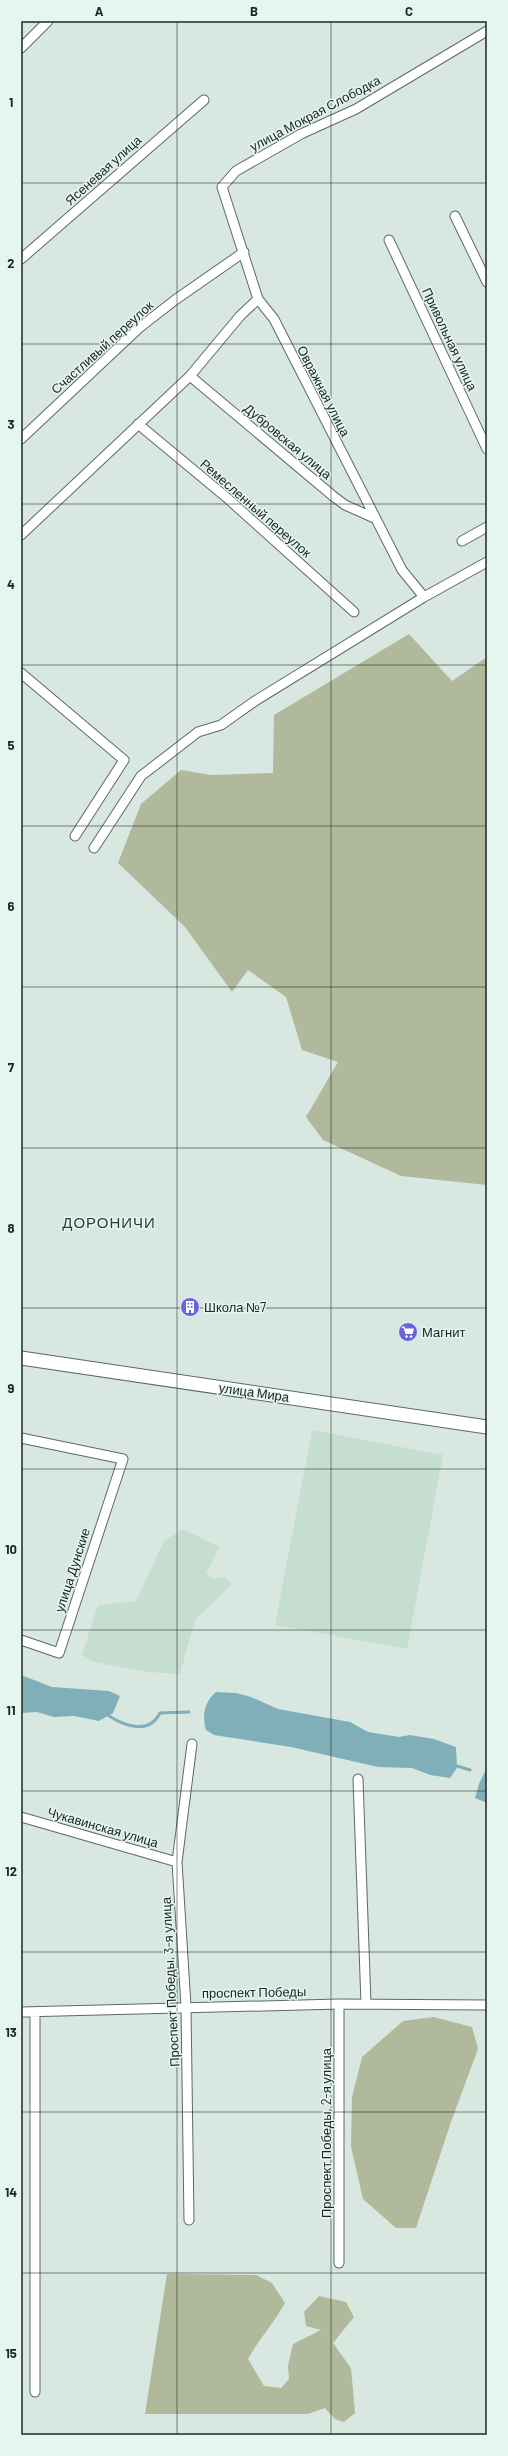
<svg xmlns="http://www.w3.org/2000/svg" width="508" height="2456" viewBox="0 0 508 2456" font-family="Barlow,sans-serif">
<rect width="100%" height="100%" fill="#d8e8e1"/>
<path fill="#c6ddd2" d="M 312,1430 L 443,1455 L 407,1649 L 275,1625 Z
M 183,1529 L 220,1547 L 206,1573 L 214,1579 L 225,1577 L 232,1584 L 195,1620 L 180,1674 L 148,1672 L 93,1662 L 82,1655 L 98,1605 L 136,1601 L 164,1541 Z"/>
<path fill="#b0b99b" d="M 409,634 L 452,681 L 487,657 L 487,1185 L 401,1176 L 323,1140 L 306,1117 L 338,1062 L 302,1050 L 286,997 L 248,970 L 232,992 L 185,927 L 118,863 L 141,804 L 181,770 L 211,775 L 273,773 L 274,715 Z
M 434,2017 L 472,2027 L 478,2049 L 452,2119 L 416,2228 L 396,2228 L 363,2199 L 351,2147 L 352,2097 L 362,2057 L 403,2021 Z
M 167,2274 L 256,2275 L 272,2283 L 285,2303 C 274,2323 259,2339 248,2359 L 264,2386 L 281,2388 L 289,2379 L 288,2366 L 293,2344 L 321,2330 L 306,2326 L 304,2312 L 319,2296 L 346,2302 L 354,2317 L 333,2343 L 351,2368 L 355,2413 L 344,2422 L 335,2419 L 325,2408 L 308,2414 L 145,2414 Z"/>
<path fill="#80aeb9" d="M 21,1675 L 52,1687 L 109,1691 L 120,1696 L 113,1713 L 99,1721 L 74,1716 L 54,1717 L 37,1712 L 21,1713 Z
M 216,1692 L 236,1693 L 251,1697 L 278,1709 L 350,1722 L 368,1732 L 399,1737 L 410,1735 L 434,1739 L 456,1747 L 457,1768 L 450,1778 L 430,1775 L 412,1768 L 378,1767 L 291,1747 L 214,1735 L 206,1730 C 202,1716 204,1702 216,1692 Z
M 487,1767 L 487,1803 L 475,1798 L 479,1784 Z"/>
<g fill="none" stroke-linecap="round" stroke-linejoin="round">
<path stroke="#80aeb9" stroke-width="3" d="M 109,1716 C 125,1726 149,1735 160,1713 L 189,1712
M 457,1766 L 470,1770"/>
<g stroke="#5c6a64" stroke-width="11">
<path id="street" d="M 21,48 L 48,21
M 455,216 L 487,282
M 389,240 L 487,449
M 21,259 L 204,100
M 190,376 L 333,496 L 345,505 L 374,518
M 138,424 L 226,497 L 354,612
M 21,439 L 139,328 L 175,300 L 244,252
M 21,535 L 190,376 L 240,316 L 258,299
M 462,541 L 487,527
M 424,597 L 402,570 L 274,319 L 258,299 L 222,187 L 236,171 L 301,134 L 356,109 L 487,31
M 21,673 L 124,760 L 75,836
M 94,848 L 141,776 L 198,732 L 221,725 L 255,701 L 424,597 L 487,562
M 21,1438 L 123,1459 L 59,1653 L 21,1640
M 358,1779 L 366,2004
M 21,1817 L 177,1862
M 339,2004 L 339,2263
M 21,2012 L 339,2004 L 487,2005
M 189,2220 L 186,2006 L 177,1862 L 192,1744
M 35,2392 L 35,2012"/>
</g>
<g stroke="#5c6a64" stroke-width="15">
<path id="secondary" d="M 21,1358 L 487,1427"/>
</g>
<use href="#street" stroke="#fff" stroke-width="9"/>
<use href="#secondary" stroke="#fff" stroke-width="13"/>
</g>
<path fill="none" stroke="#202623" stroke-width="1" stroke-opacity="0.55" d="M 177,21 L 177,2435M 331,21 L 331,2435M 21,183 L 487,183M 21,344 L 487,344M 21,504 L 487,504M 21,665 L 487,665M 21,826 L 487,826M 21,987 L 487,987M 21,1148 L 487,1148M 21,1308 L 487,1308M 21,1469 L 487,1469M 21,1630 L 487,1630M 21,1791 L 487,1791M 21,1952 L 487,1952M 21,2112 L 487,2112M 21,2273 L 487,2273"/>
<defs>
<g id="building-disc" transform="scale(1)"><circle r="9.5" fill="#6a63dd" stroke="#e5f6ee"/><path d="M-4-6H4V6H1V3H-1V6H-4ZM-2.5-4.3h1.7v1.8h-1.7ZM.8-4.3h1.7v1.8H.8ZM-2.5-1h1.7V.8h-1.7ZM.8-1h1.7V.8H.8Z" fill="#fff"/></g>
<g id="supermarket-disc" transform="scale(1)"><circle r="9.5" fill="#6a63dd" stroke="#e5f6ee"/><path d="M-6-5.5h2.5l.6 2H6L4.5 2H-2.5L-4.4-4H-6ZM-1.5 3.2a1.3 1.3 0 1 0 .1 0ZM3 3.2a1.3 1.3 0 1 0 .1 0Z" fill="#fff"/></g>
</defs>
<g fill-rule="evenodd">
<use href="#building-disc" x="190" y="1307"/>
<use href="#supermarket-disc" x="408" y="1332"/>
</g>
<g text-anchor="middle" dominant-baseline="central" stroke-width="3" stroke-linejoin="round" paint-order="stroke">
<g font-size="13" fill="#202623" stroke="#e5f6ee">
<text transform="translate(315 113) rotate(-28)">улица Мокрая Слободка</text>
<text transform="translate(103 170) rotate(-42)">Ясеневая улица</text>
<text transform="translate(450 339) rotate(65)">Привольная улица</text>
<text transform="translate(102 347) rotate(-42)">Счастливый переулок</text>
<text transform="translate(324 391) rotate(63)">Овражная улица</text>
<text transform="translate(288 441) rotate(40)">Дубровская улица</text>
<text transform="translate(256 508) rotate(41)">Ремесленный переулок</text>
<text transform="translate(254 1392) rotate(8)">улица Мира</text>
<text transform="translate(72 1570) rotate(-72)">улица Дунские</text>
<text transform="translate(103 1827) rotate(16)">Чукавинская улица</text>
<text transform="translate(170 1982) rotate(-93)">Проспект Победы, 3-я улица</text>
<text transform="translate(254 1992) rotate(-1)">проспект Победы</text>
<text transform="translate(326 2133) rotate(-90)">Проспект Победы, 2-я улица</text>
</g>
<g font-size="13" fill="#202623" stroke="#e5f6ee" text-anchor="start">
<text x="204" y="1307">Школа №7</text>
<text x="422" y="1332">Магнит</text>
</g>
<g font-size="15" letter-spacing="1" fill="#303d37" stroke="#e5f6ee">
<text x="109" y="1222">ДОРОНИЧИ</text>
</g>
</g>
<rect width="508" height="2456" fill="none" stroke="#e5f6ee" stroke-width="44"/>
<rect x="22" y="22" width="464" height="2412" fill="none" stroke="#202623" stroke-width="1.5"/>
<g font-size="13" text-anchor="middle" font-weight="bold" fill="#202623">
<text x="99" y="16">A</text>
<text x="254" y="16">B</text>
<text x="409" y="16">C</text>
<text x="11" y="107">1</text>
<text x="11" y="268">2</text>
<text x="11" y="429">3</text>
<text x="11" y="589">4</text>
<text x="11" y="750">5</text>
<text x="11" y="911">6</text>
<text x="11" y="1072">7</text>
<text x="11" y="1233">8</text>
<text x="11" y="1393">9</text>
<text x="11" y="1554">10</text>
<text x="11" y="1715">11</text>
<text x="11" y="1876">12</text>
<text x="11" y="2037">13</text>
<text x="11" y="2197">14</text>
<text x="11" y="2358">15</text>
</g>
</svg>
